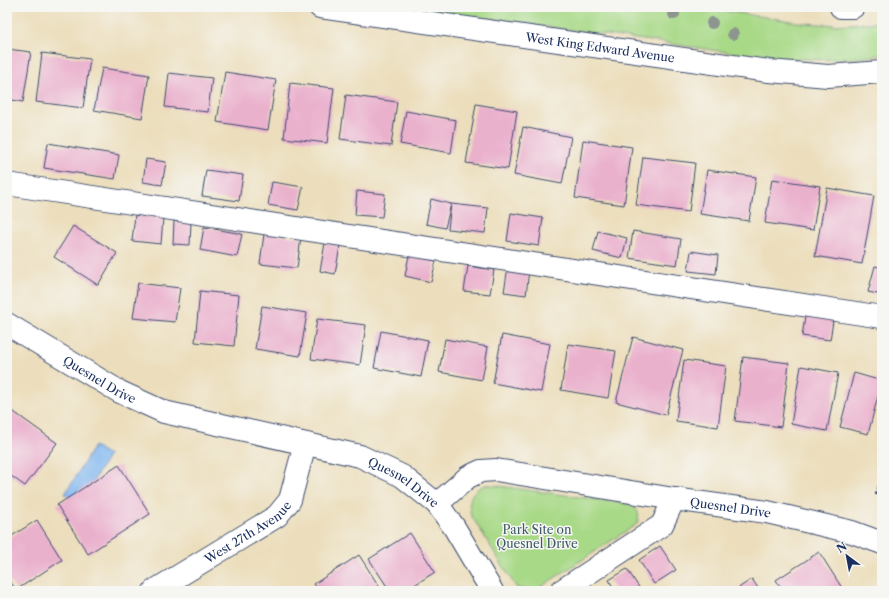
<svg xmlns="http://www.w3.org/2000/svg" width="889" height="598" viewBox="0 0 889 598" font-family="'Libre Caslon Text',serif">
<rect width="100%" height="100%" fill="#f6f6f2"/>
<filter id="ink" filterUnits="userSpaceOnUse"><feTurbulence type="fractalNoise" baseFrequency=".025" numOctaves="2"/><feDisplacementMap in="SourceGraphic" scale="8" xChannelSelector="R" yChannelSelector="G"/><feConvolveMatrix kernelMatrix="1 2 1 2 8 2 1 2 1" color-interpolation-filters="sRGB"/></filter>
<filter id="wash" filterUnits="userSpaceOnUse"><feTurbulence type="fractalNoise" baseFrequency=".012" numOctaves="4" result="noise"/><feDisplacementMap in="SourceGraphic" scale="16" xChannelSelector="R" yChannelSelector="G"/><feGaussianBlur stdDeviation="0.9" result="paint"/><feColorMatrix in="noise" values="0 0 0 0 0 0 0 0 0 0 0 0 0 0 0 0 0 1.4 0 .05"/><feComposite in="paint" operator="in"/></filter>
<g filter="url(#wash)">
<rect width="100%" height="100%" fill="#ecdebc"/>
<path fill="#a8d987" stroke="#628472" d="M 407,7 L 699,7 L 804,23 L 835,25 L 882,22 L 882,55 C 809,67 732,53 659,42 C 575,31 491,19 407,7 Z
M 485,485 L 491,485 L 630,504 C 639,509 640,515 637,524 L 536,590 L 520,589 L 516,587 L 471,515 C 467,501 471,490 485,485 Z"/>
<path fill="#80b6ef" stroke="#4e72a6" d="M 94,446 L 109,455 L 80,503 L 65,494 Z"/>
<g id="blocks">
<path fill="#eab1cd" d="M 7,49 L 31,52 L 23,102 L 7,99 Z
M 42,53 L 90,59 L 83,108 L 36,102 Z
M 102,68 L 149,75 L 142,118 L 94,110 Z
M 225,72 L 276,80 L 268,130 L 217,122 Z
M 169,73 L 212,78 L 208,112 L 165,107 Z
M 290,83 L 334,88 L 327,143 L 284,138 Z
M 346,95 L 397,102 L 391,146 L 340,139 Z
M 476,104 L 517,111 L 508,169 L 466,163 Z
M 406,111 L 456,120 L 451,153 L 400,144 Z
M 523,127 L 571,137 L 562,184 L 514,175 Z
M 583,140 L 632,147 L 624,205 L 575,198 Z
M 48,143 L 119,155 L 115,179 L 44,168 Z
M 643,157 L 695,163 L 689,212 L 636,205 Z
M 146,159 L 166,162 L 162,185 L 143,182 Z
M 206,170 L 243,175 L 239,201 L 202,196 Z
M 707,170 L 756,177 L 749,221 L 700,214 Z
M 772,179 L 820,186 L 813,230 L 765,223 Z
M 272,182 L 303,187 L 298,210 L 268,205 Z
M 827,188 L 874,196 L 862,264 L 815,256 Z
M 357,191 L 385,194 L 382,217 L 355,215 Z
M 431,199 L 451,204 L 488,208 L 485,233 L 448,229 L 451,204 L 445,228 L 426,224 Z
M 511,213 L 543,218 L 539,246 L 507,241 Z
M 135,215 L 163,218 L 161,244 L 132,241 Z
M 174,221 L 191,222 L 190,245 L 173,244 Z
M 73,226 L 117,253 L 98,285 L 54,257 Z
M 204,227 L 242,234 L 237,257 L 200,250 Z
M 598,231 L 627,238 L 622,258 L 593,251 Z
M 633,231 L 681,239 L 677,265 L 629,258 Z
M 264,234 L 301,237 L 297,268 L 260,264 Z
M 325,243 L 340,246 L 335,274 L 320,271 Z
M 691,251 L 718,255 L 716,274 L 688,271 Z
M 409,255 L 436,261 L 431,282 L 405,276 Z
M 468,266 L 494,270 L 490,294 L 464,291 Z
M 875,266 L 882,268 L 882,295 L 868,292 Z
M 508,267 L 529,270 L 526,295 L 504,292 Z
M 138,283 L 180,288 L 175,322 L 133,318 Z
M 200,291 L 239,295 L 234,346 L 195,342 Z
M 262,306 L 307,313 L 300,356 L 255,349 Z
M 806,311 L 834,315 L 830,340 L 802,336 Z
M 317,319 L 366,325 L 360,365 L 311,359 Z
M 381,331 L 428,340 L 421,377 L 374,368 Z
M 502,335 L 550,344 L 541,392 L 493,383 Z
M 633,337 L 683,350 L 666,415 L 616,402 Z
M 445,339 L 488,347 L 482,380 L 439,372 Z
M 568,344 L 616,351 L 608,398 L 561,390 Z
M 743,357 L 789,363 L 781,427 L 735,421 Z
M 684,360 L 726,366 L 718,427 L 676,421 Z
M 801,366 L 838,373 L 827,431 L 791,424 Z
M 854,373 L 882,381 L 868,434 L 840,427 Z
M 7,407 L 57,443 L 25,486 L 7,473 Z
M 119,465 L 150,514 L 88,554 L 57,505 Z
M 37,520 L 62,560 L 16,590 L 7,577 L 7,539 Z
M 410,533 L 435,572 L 405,591 L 390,591 L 369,559 Z
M 660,546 L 676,570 L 654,584 L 639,560 Z
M 819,552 L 844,591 L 783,591 L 776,580 Z
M 359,555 L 382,591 L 319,591 L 314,584 Z
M 627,569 L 640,589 L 636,591 L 615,591 L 609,580 Z
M 752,579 L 760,591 L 734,591 Z"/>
</g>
</g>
<g filter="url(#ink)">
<use href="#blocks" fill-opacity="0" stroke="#3a496c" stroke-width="1"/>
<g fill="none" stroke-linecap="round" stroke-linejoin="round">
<g stroke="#3a496c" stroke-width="24">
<g id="minor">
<path d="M 7,184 L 882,317"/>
<path id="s1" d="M 7,324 L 120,392 L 164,412 L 360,456 L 402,476 L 437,504 L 454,527 L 492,591"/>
<path id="s2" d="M 437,504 L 468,477 L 481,471 L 496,470 L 674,499 L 767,512 L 852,532 L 882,543"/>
<path id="s3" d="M 154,591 L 277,516 L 290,500 L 305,444"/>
<path d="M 561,591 L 662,525 L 674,499"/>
</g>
</g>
<g stroke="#3a496c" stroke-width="24">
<g id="major">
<path id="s4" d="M 320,7 L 769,71 L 828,76 L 882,72"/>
<path d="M 841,7 L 853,7"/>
</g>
</g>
<path stroke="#3a496c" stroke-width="2.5" stroke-dasharray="3 3" stroke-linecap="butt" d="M 876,495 L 882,474"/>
<use href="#minor" stroke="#fff" stroke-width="22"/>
<use href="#major" stroke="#fff" stroke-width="22"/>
</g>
<g fill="#8c958e">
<circle cx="674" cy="14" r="6"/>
<circle cx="712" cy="23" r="6"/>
<circle cx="733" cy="34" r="6"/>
</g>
</g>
<g text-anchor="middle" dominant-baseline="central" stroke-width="3" stroke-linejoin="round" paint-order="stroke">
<g font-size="12" fill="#1b2f5e" stroke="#f6f6f2">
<text stroke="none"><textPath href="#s4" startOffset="283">West King Edward Avenue</textPath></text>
<text stroke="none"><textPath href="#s1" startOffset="108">Quesnel Drive</textPath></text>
<text stroke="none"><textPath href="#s1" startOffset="432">Quesnel Drive</textPath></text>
<text stroke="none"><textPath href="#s2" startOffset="308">Quesnel Drive</textPath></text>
<text stroke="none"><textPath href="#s3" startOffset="111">West 27th Avenue</textPath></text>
</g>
<g font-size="12" fill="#3e5a68" stroke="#f6f6f2">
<text x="537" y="529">Park Site on<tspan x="537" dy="14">Quesnel Drive</tspan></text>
</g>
</g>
<rect width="889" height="598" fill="none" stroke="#f6f6f2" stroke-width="24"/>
<g transform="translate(847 556) rotate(328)" stroke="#f6f6f2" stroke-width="3" paint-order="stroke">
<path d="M0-3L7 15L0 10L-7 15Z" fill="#1b2f5e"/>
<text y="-6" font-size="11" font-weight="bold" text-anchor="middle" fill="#1b2f5e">N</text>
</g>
</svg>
